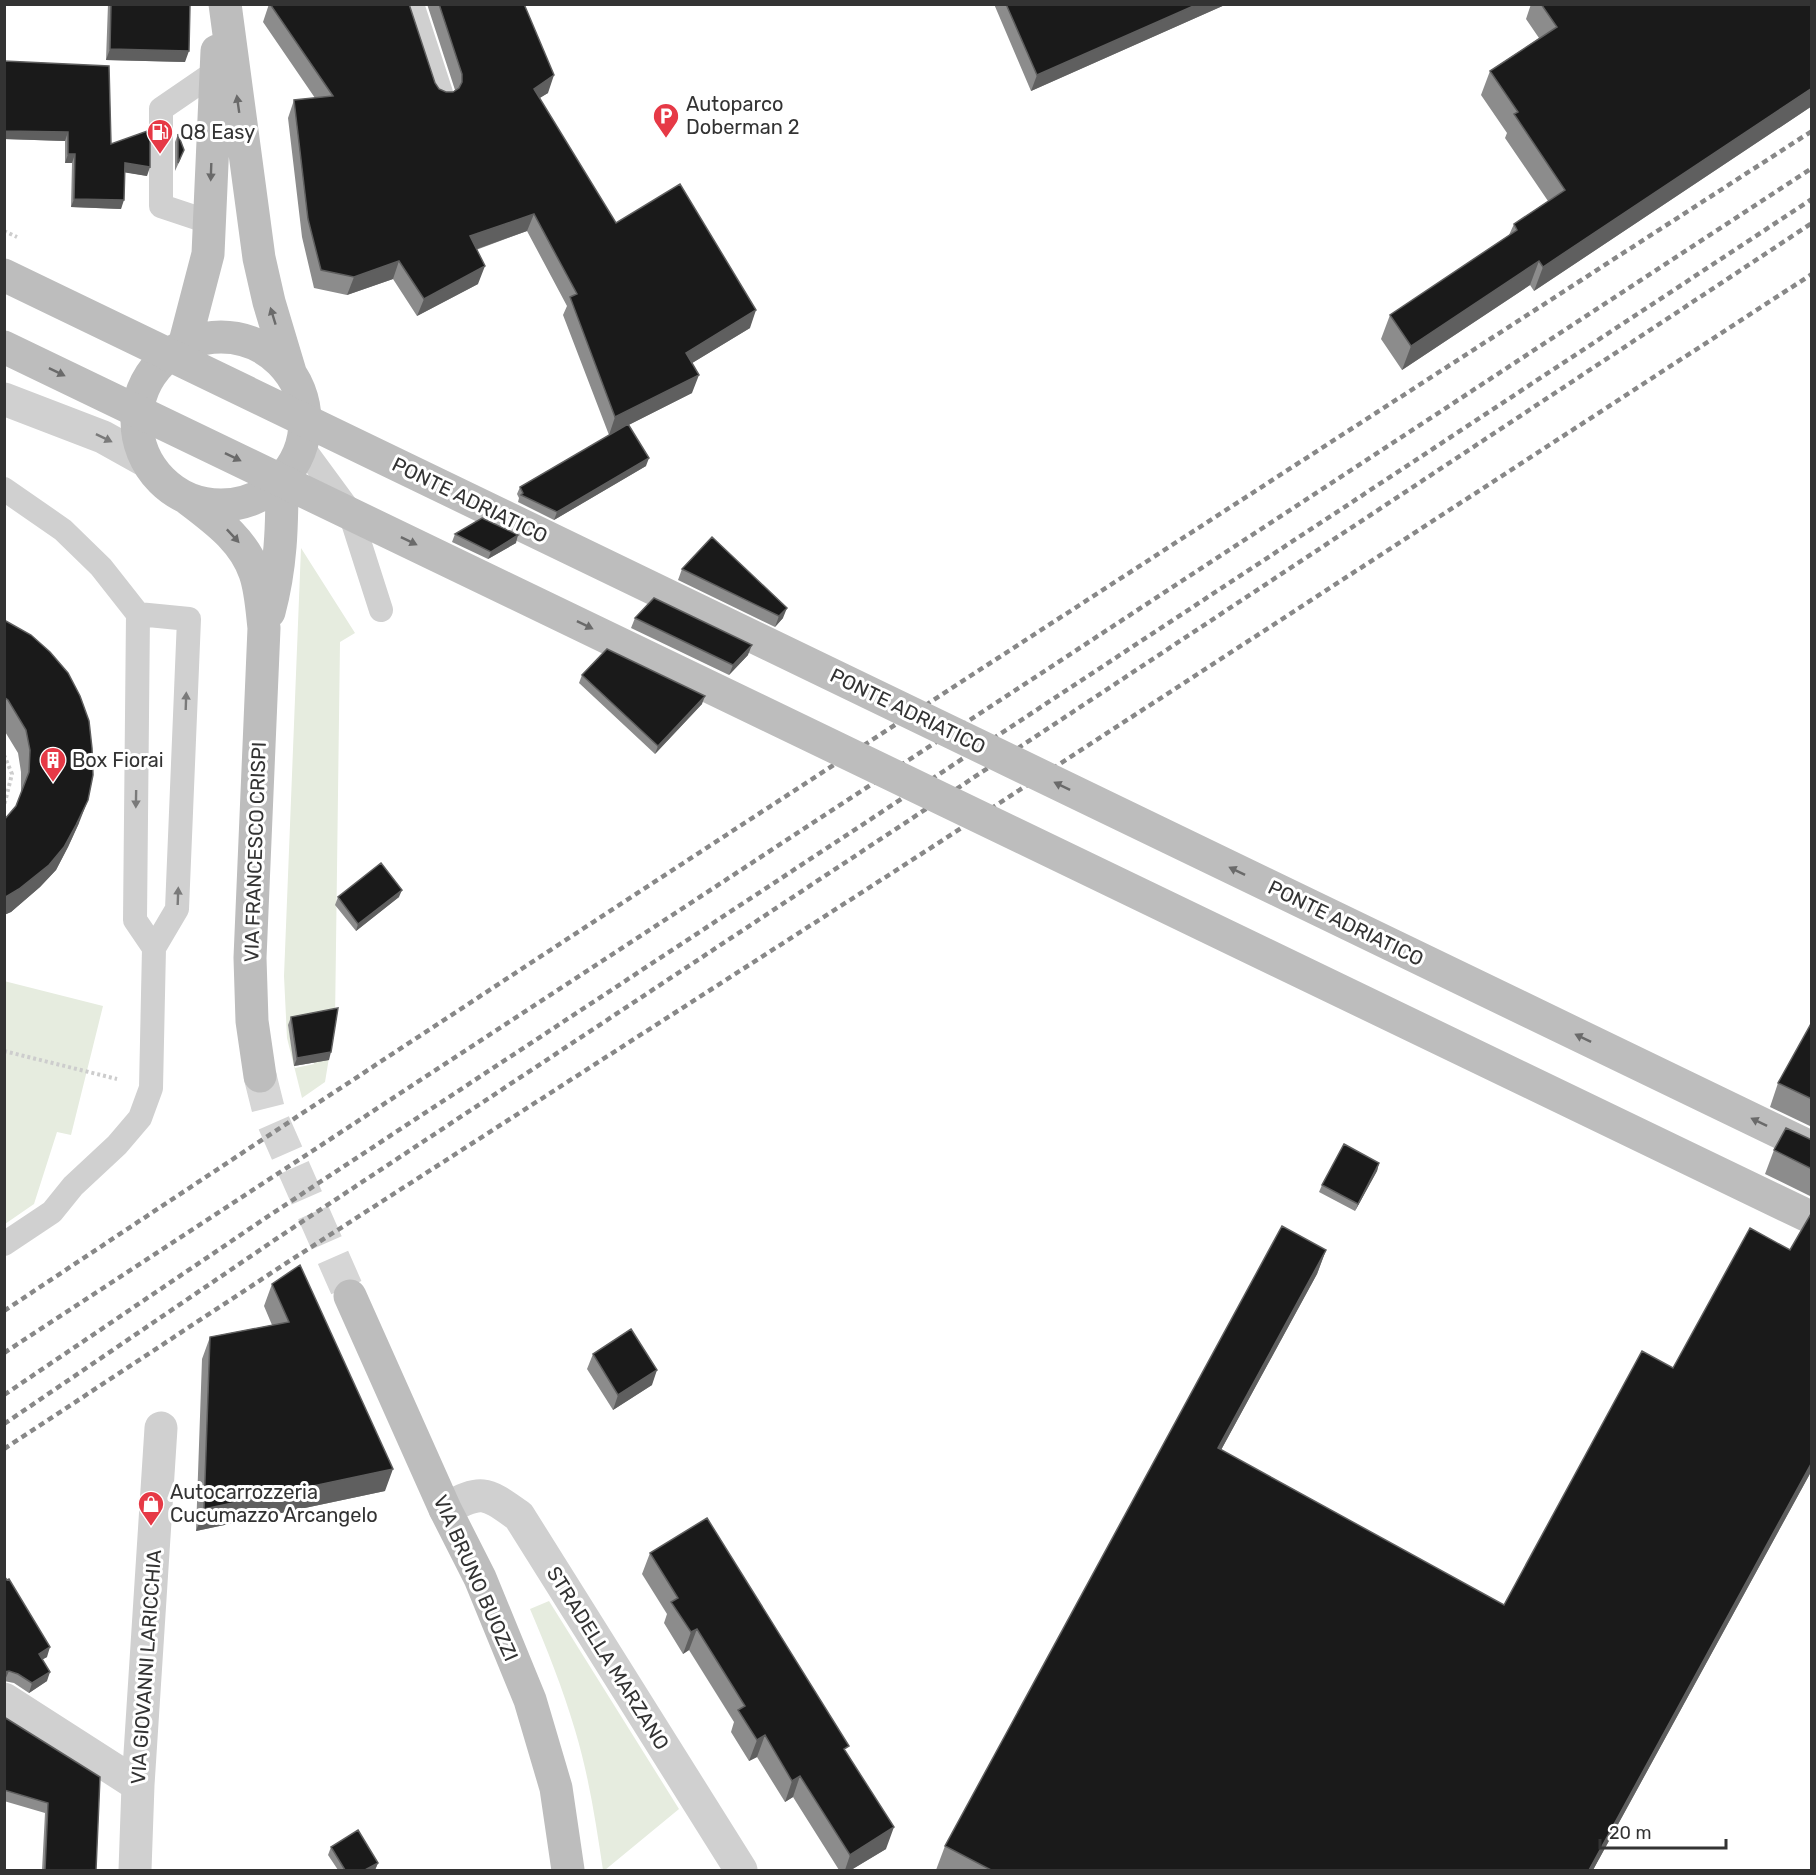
<svg xmlns="http://www.w3.org/2000/svg" width="1816" height="1875" viewBox="0 0 1816 1875" font-family="Rubik,sans-serif">
<rect width="100%" height="100%" fill="#fff"/>
<path fill="#e6ecdf" fill-rule="evenodd" d="M 301,548 L 355,633 L 340,642 L 335,1021 L 325,1082 L 302,1098 L 287,1038 L 284,976 ZM 306,1022 L 314,1064 L 295,1068 L 288,1025 Z
M 4,981 L 103,1006 L 71,1135 L 57,1132 L 34,1204 L 5,1224 Z
M 549,1601 L 679,1809 L 605,1870 L 603,1870 C 596,1824 589,1776 575,1730 C 563,1689 547,1649 530,1609 Z"/>
<g fill="none" stroke-linecap="round" stroke-linejoin="round">
<path stroke="#d6d6d6" stroke-width="33" stroke-dasharray="33 16" stroke-linecap="butt" d="M 260,1076 L 269,1112 L 350,1296"/>
<path stroke="#cdcdcd" stroke-width="4" stroke-dasharray="3 3" stroke-linecap="butt" d="M 4,755 L 12,774 L 4,806
M 4,1051 L 117,1079"/>
<path stroke="#d0d0d0" stroke-width="24" d="M 412,4 L 442,96
M 209,222 L 161,206 L 161,109 L 215,72
M 302,446 L 349,510 L 381,610
M 4,489 L 63,530 L 101,567 L 138,614 L 135,920 L 154,948
M 4,1244 L 52,1212 L 73,1186 L 117,1145 L 140,1118 L 151,1088 L 154,948 L 177,909 L 189,619 L 138,614"/>
<path stroke="#d0d0d0" stroke-width="33" d="M 4,399 L 103,437 L 146,461
M 445,1509 C 483,1489 485,1492 519,1516 L 741,1870
M 4,1699 L 138,1785
M 135,1870 L 138,1785 L 161,1428"/>
<path stroke="#bdbdbd" stroke-width="33" d="M 225,4 L 259,258 L 269,302 L 290,372
M137 421a84 84 0 1 1 168 0a84 84 0 1 1-168 0Z
M 184,346 L 208,254 L 217,51
M 188,499 C 215,520 243,539 255,573 C 261,590 262,611 264,628 L 250,958 L 252,1021 L 260,1076
M 269,612 C 281,567 282,527 282,481
M 350,1296 L 445,1509 L 480,1578 L 530,1700 L 556,1788 L 568,1870"/>
<path stroke="#888" stroke-width="4.5" stroke-dasharray="6 4.5" stroke-linecap="butt" d="M 4,1311 C 603,912 1207,522 1812,131
M 4,1353 L 1812,168
M 4,1395 L 270,1215 L 1812,199
M 4,1424 L 279,1237 L 1812,223
M 4,1449 L 291,1260 L 909,862 L 1812,274"/>
<path stroke="#cdcdcd" stroke-width="4" stroke-dasharray="3 3" stroke-linecap="butt" d="M 4,231 L 17,237"/>
<path stroke="#bdbdbd" stroke-width="33" d="M 4,275 L 1812,1148
M 4,347 L 1812,1218"/>
</g>
<path fill="#8c8c8c" d="M 108,4 L 190,4 L 185,62 L 106,60 Z
M 269,4 L 435,83 L 439,89 L 446,92 L 453,92 L 455,90 L 427,4 L 524,4 L 548,93 L 539,98 L 616,223 L 750,328 L 692,363 L 692,393 L 628,425 L 646,466 L 554,520 L 518,502 L 519,498 L 517,494 L 520,487 L 609,435 L 563,315 L 567,306 L 527,231 L 476,250 L 478,284 L 417,316 L 393,279 L 347,295 L 314,288 L 302,237 L 288,118 L 294,100 L 315,98 L 263,22 Z
M 994,4 L 1227,4 L 1031,91 Z
M 1531,4 L 1812,4 L 1812,106 L 1534,291 L 1530,285 L 1402,370 L 1381,339 L 1390,315 L 1509,235 L 1514,224 L 1548,201 L 1505,138 L 1507,133 L 1481,95 L 1490,71 L 1539,38 L 1526,19 Z
M 4,61 L 111,144 L 147,176 L 125,172 L 121,209 L 71,207 L 72,163 L 65,163 L 65,141 L 4,139 Z
M 178,134 L 181,158 L 175,171 L 175,142 Z
M 455,534 L 516,543 L 488,559 L 452,542 Z
M 682,569 L 783,618 L 775,627 L 678,580 Z
M 635,618 L 748,655 L 729,675 L 631,628 Z
M 4,620 L 79,823 L 68,847 L 56,870 L 40,887 L 11,912 L 4,915 L 4,820 L 16,806 L 21,793 L 21,772 L 18,753 L 4,730 Z
M 582,675 L 702,704 L 655,754 L 579,683 Z
M 338,897 L 399,897 L 356,931 L 335,905 Z
M 291,1017 L 329,1060 L 294,1066 L 288,1025 Z
M 1812,1022 L 1812,1127 L 1770,1107 L 1778,1083 Z
M 1812,1140 L 1812,1197 L 1765,1174 L 1774,1150 Z
M 1379,1163 L 1377,1171 L 1355,1211 L 1319,1192 L 1322,1185 Z
M 1812,1212 L 1812,1470 L 1593,1870 L 936,1870 L 945,1846 L 1326,1250 L 1317,1274 L 1221,1450 L 1504,1605 L 1673,1368 L 1790,1250 Z
M 272,1284 L 385,1491 L 196,1531 L 202,1359 L 210,1337 L 272,1325 L 264,1306 Z
M 593,1354 L 652,1385 L 613,1410 L 587,1369 Z
M 650,1553 L 846,1753 L 886,1849 L 851,1870 L 839,1870 L 793,1797 L 785,1802 L 757,1757 L 749,1761 L 731,1732 L 734,1722 L 689,1650 L 683,1654 L 664,1623 L 667,1614 L 642,1574 Z
M 4,1576 L 47,1657 L 43,1659 L 47,1681 L 29,1693 L 14,1683 L 4,1681 Z
M 4,1717 L 96,1870 L 42,1870 L 45,1813 L 4,1801 Z
M 331,1847 L 378,1863 L 375,1870 L 338,1870 L 328,1855 Z"/>
<path fill="#5f5f5f" d="M 1198,4 L 1227,4 L 1031,91 L 1037,75 Z
M 110,49 L 189,51 L 185,62 L 106,60 Z
M 554,75 L 548,93 L 527,106 L 534,89 Z
M 1812,88 L 1812,106 L 1534,291 L 1543,267 Z
M 4,131 L 68,132 L 65,141 L 4,139 Z
M 68,154 L 75,154 L 72,163 L 65,163 Z
M 125,163 L 150,167 L 147,176 L 122,172 Z
M 74,199 L 124,200 L 121,209 L 71,207 Z
M 534,214 L 527,231 L 463,254 L 470,236 Z
M 399,261 L 393,279 L 347,295 L 354,277 Z
M 1539,261 L 1530,285 L 1402,370 L 1411,346 Z
M 485,266 L 478,284 L 417,316 L 424,299 Z
M 756,310 L 750,328 L 679,371 L 686,353 Z
M 699,375 L 692,393 L 609,435 L 615,417 Z
M 649,458 L 646,466 L 554,520 L 557,512 Z
M 518,535 L 516,543 L 488,559 L 491,552 Z
M 787,608 L 783,618 L 775,627 L 779,616 Z
M 752,645 L 748,655 L 729,675 L 733,665 Z
M 705,696 L 702,704 L 655,754 L 658,746 Z
M 88,800 L 79,823 L 68,847 L 56,870 L 40,887 L 11,912 L 4,915 L 4,898 Z
M 402,890 L 399,897 L 356,931 L 358,924 Z
M 331,1052 L 329,1060 L 294,1066 L 297,1058 Z
M 1379,1163 L 1377,1171 L 1355,1211 L 1358,1204 Z
M 1326,1250 L 1317,1274 L 1209,1472 L 1218,1448 Z
M 657,1370 L 652,1385 L 613,1410 L 618,1395 Z
M 1812,1462 L 1812,1470 L 1593,1870 L 1589,1870 Z
M 393,1469 L 385,1491 L 196,1531 L 204,1509 Z
M 697,1629 L 689,1650 L 683,1654 L 691,1632 Z
M 50,1647 L 47,1657 L 36,1663 L 39,1654 Z
M 9,1671 L 5,1680 L 4,1681 L 4,1672 Z
M 50,1672 L 47,1681 L 29,1693 L 32,1683 Z
M 765,1735 L 757,1757 L 749,1761 L 757,1740 Z
M 800,1776 L 793,1797 L 785,1802 L 792,1781 Z
M 894,1827 L 886,1849 L 851,1870 L 845,1870 L 850,1855 Z
M 378,1863 L 375,1870 L 365,1870 Z"/>
<path fill="#1a1a1a" stroke="#5f5f5f" stroke-width="1.5" d="M 111,4 L 190,4 L 189,51 L 110,49 Z
M 270,4 L 409,4 L 435,83 L 439,89 L 446,92 L 453,92 L 459,88 L 462,82 L 462,74 L 439,4 L 524,4 L 554,75 L 534,89 L 616,223 L 680,184 L 756,310 L 686,353 L 699,375 L 615,417 L 570,297 L 577,294 L 534,214 L 470,236 L 485,266 L 424,299 L 399,261 L 354,277 L 321,270 L 308,219 L 294,100 L 333,96 Z
M 1006,4 L 1198,4 L 1037,75 Z
M 1541,4 L 1812,4 L 1812,88 L 1543,267 L 1539,261 L 1411,346 L 1390,315 L 1517,230 L 1514,224 L 1565,190 L 1514,114 L 1518,112 L 1490,71 L 1557,27 Z
M 4,61 L 109,66 L 111,144 L 150,130 L 150,167 L 125,163 L 124,200 L 74,199 L 75,154 L 68,154 L 68,132 L 4,131 Z
M 178,134 L 184,150 L 178,163 Z
M 628,424 L 649,458 L 557,512 L 521,495 L 523,493 L 520,487 Z
M 482,518 L 518,535 L 491,552 L 455,534 Z
M 712,537 L 787,608 L 779,616 L 682,569 Z
M 654,598 L 752,645 L 733,665 L 635,618 Z
M 4,620 L 31,635 L 50,652 L 68,673 L 80,696 L 89,721 L 92,748 L 93,775 L 88,800 L 76,825 L 64,847 L 49,865 L 19,889 L 4,898 L 4,820 L 16,806 L 29,772 L 30,750 L 26,730 L 8,700 L 4,697 Z
M 607,649 L 705,696 L 658,746 L 582,675 Z
M 381,863 L 402,890 L 358,924 L 338,897 Z
M 338,1008 L 331,1052 L 297,1058 L 291,1017 Z
M 1812,1022 L 1812,1099 L 1778,1083 Z
M 1786,1128 L 1812,1140 L 1812,1169 L 1774,1150 Z
M 1344,1144 L 1379,1163 L 1358,1204 L 1322,1185 Z
M 1812,1212 L 1812,1462 L 1589,1870 L 991,1870 L 945,1846 L 1282,1226 L 1326,1250 L 1218,1448 L 1504,1605 L 1642,1351 L 1673,1368 L 1750,1228 L 1790,1250 Z
M 300,1265 L 393,1469 L 204,1509 L 210,1337 L 289,1322 L 272,1284 Z
M 631,1329 L 657,1370 L 618,1395 L 593,1354 Z
M 707,1518 L 849,1746 L 844,1749 L 894,1827 L 850,1855 L 800,1776 L 792,1781 L 765,1735 L 757,1740 L 738,1710 L 745,1706 L 697,1629 L 691,1632 L 671,1602 L 678,1598 L 650,1553 Z
M 4,1576 L 7,1580 L 9,1579 L 50,1647 L 39,1654 L 50,1672 L 32,1683 L 18,1674 L 9,1671 L 4,1672 Z
M 4,1717 L 100,1777 L 96,1870 L 45,1870 L 48,1803 L 4,1790 Z
M 358,1830 L 378,1863 L 365,1870 L 345,1870 L 331,1847 Z"/>
<defs><path id="oneway-solid" d="M-6-.8H1V-3.2L6.5 0L1 3.2V.8H-6Z" transform="scale(1.5)"/></defs>
<g fill="#6a6a6a">
<use href="#oneway-solid" transform="translate(238 104) rotate(-98)"/>
<use href="#oneway-solid" transform="translate(211 172) rotate(92)"/>
<use href="#oneway-solid" transform="translate(273 316) rotate(-107)"/>
<use href="#oneway-solid" transform="translate(57 372) rotate(26)"/>
<use href="#oneway-solid" transform="translate(233 457) rotate(26)"/>
<use href="#oneway-solid" transform="translate(233 536) rotate(47)"/>
<use href="#oneway-solid" transform="translate(409 541) rotate(26)"/>
<use href="#oneway-solid" transform="translate(585 625) rotate(26)"/>
<use href="#oneway-solid" transform="translate(1062 786) rotate(-154)"/>
<use href="#oneway-solid" transform="translate(1237 871) rotate(-154)"/>
<use href="#oneway-solid" transform="translate(1583 1038) rotate(-154)"/>
<use href="#oneway-solid" transform="translate(1759 1122) rotate(-154)"/>
</g>
<g fill="#7a7a7a">
<use href="#oneway-solid" transform="translate(104 438) rotate(26)"/>
<use href="#oneway-solid" transform="translate(186 701) rotate(-88)"/>
<use href="#oneway-solid" transform="translate(136 799) rotate(91)"/>
<use href="#oneway-solid" transform="translate(178 896) rotate(-88)"/>
</g>
<defs>
<g id="parking-pin" transform="scale(1.35)"><path d="M0 17L-7.5 6A9.5 9.5 0 1 1 7.5 6Z" fill="#e63946" stroke="#fff"/><path d="M-3.5-5.5H1a3.5 3.5 0 0 1 0 7H-1V5.5H-3.5ZM-1-3.4V-.6H.8a1.4 1.4 0 0 0 0-2.8Z" fill="#fff"/></g>
<g id="fuel-pin" transform="scale(1.35)"><path d="M0 17L-7.5 6A9.5 9.5 0 1 1 7.5 6Z" fill="#e63946" stroke="#fff"/><path d="M-5.5-6h7V0h2V4h1.3V-2.5L3-4.5l.8-.8L6-3V5H2.5V1h-1V6h-7ZM-4.2-4.7v3.2H.2V-4.7Z" fill="#fff"/></g>
<g id="building-pin" transform="scale(1.35)"><path d="M0 17L-7.5 6A9.5 9.5 0 1 1 7.5 6Z" fill="#e63946" stroke="#fff"/><path d="M-4-6H4V6H1V3H-1V6H-4ZM-2.5-4.3h1.7v1.8h-1.7ZM.8-4.3h1.7v1.8H.8ZM-2.5-1h1.7V.8h-1.7ZM.8-1h1.7V.8H.8Z" fill="#fff"/></g>
<g id="shop-pin" transform="scale(1.35)"><path d="M0 17L-7.5 6A9.5 9.5 0 1 1 7.5 6Z" fill="#e63946" stroke="#fff"/><path d="M-5-2.5h2.3a2.7 3.5 0 0 1 5.4 0H5L5.5 6h-11ZM-1.5-2.5h3a1.5 2.3 0 0 0-3 0Z" fill="#fff"/></g>
</defs>
<g fill-rule="evenodd">
<use href="#parking-pin" x="666" y="116"/>
<use href="#fuel-pin" x="160" y="132"/>
<use href="#building-pin" x="53" y="760"/>
<use href="#shop-pin" x="151" y="1504"/>
</g>
<g text-anchor="middle" dominant-baseline="central" stroke-width="6" stroke-linejoin="round" paint-order="stroke">
<g font-size="20" fill="#333" stroke="#fff" text-anchor="start">
<text x="686" y="104">Autoparco<tspan x="686" dy="23">Doberman 2</tspan></text>
<text x="180" y="132">Q8 Easy</text>
<text x="72" y="760">Box Fiorai</text>
<text x="170" y="1492">Autocarrozzeria<tspan x="170" dy="23">Cucumazzo Arcangelo</tspan></text>
</g>
<g font-size="20" fill="#333" stroke="#fff">
<text transform="translate(470 500) rotate(26)">PONTE ADRIATICO</text>
<text transform="translate(908 711) rotate(26)">PONTE ADRIATICO</text>
<text transform="translate(255 852) rotate(-88)">VIA FRANCESCO CRISPI</text>
<text transform="translate(1346 923) rotate(26)">PONTE ADRIATICO</text>
<text transform="translate(476 1578) rotate(66)">VIA BRUNO BUOZZI</text>
<text transform="translate(608 1658) rotate(58)">STRADELLA MARZANO</text>
<text transform="translate(146 1667) rotate(-86)">VIA GIOVANNI LARICCHIA</text>
</g>
</g>
<rect width="1816" height="1875" fill="none" stroke="#333333" stroke-width="12"/>
<path d="M1600 1839v9h126v-9" fill="none" stroke="#333333" stroke-width="3"/>
<text x="1609" y="1839" font-size="18" fill="#333333" stroke="#ffffff" stroke-width="4.5" paint-order="stroke">20 m</text>
</svg>
